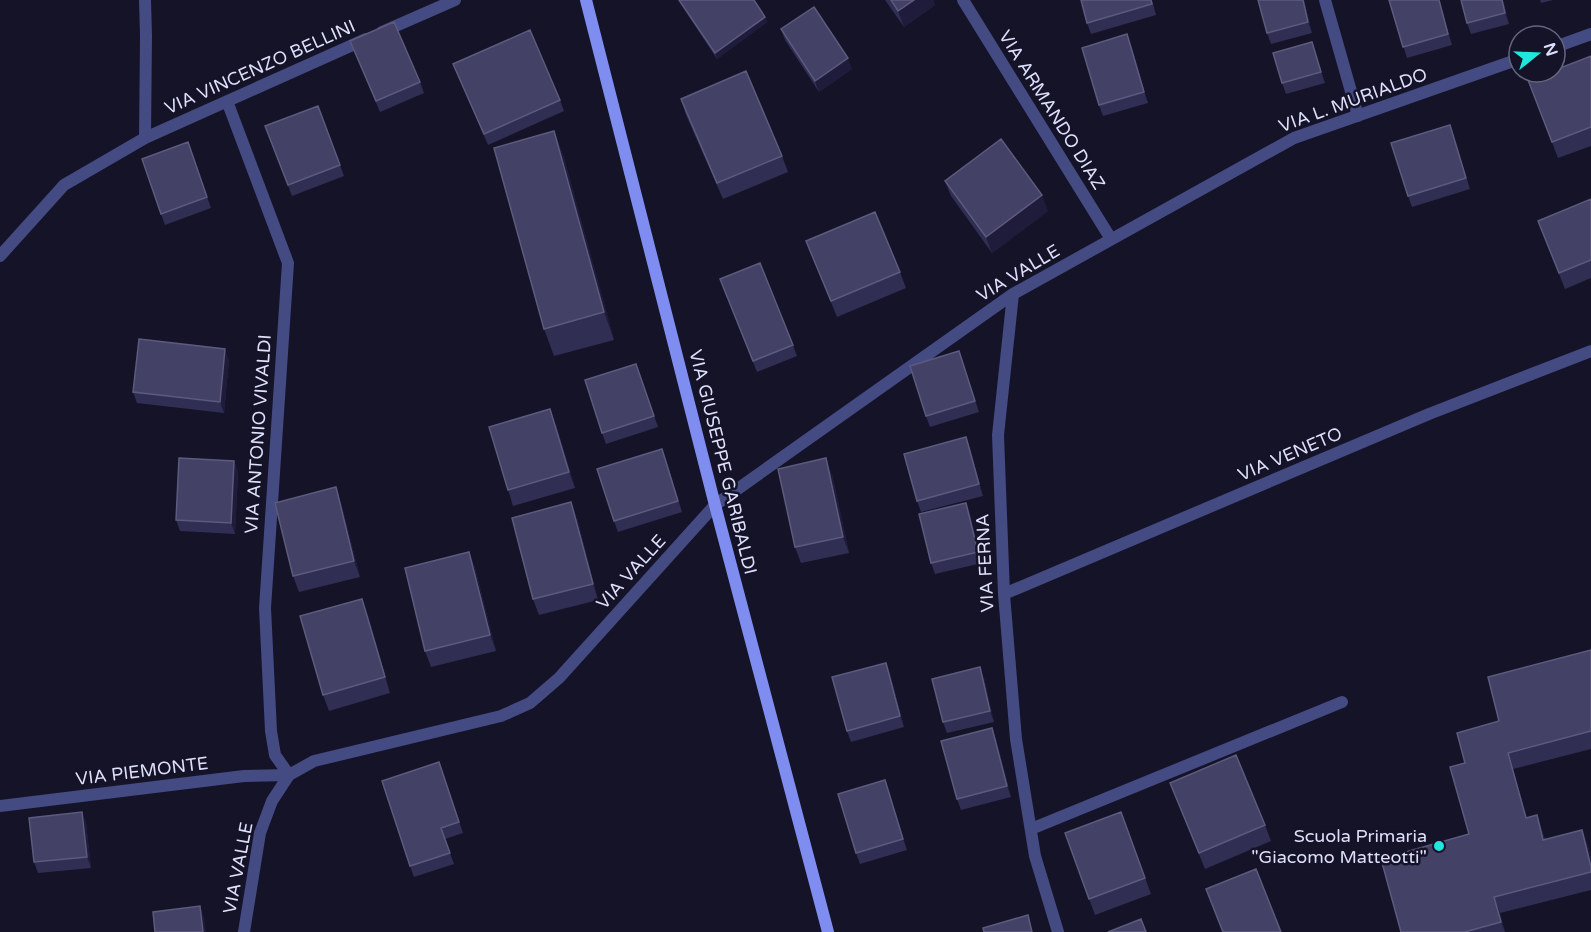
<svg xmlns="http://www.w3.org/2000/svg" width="1591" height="932" viewBox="0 0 1591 932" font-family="'Varela Round',sans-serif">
<rect width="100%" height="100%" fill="#141328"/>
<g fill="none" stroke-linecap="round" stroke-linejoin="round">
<path stroke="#444a82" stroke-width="12" d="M 145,0 L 146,36 L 145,138
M 963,0 L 1111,239
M 1325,0 L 1358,116
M 382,32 L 455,0
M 1555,47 L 1591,34
M 227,101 L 288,263 L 265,608 L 271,731 L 275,755 L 289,775
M 0,256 L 64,185 L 145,138 L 366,39
M 1013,294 L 998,435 L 1004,594 L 1016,739 L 1035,856 L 1058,932
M 1004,594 L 1429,414 L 1591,351
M 0,806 L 244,776 L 289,775
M 1031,829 L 1342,702
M 244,932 L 260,833 L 272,801 L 289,775 L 314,761 L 501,716 L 530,703 L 559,678 L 715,505 L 1013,294 L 1294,138 L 1519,59"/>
<path stroke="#7f8df1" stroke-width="12" d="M 586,0 L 715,505 L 828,932"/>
</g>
<path fill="#312e54" d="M 678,0 L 754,0 L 765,17 L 767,22 L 717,59 Z
M 885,0 L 933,0 L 935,5 L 904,27 Z
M 1152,0 L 1156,15 L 1091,34 L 1087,23 Z
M 1304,0 L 1312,33 L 1271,44 L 1267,33 Z
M 1389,0 L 1439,0 L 1452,45 L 1407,58 Z
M 1461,0 L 1503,0 L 1509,24 L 1471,34 L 1467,23 Z
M 1540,0 L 1553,0 L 1541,3 Z
M 781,29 L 852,69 L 819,92 L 785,40 Z
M 350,41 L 420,82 L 424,93 L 380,112 Z
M 1312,42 L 1325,83 L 1286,94 L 1282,83 Z
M 1131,45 L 1148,103 L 1103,116 L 1099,105 Z
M 1591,56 L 1591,146 L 1558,158 L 1528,80 Z
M 453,64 L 560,100 L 564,111 L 488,145 Z
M 681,99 L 782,156 L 788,172 L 723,199 L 686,115 Z
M 318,106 L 344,176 L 292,196 L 265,126 Z
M 1450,125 L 1470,189 L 1412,207 L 1408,196 Z
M 554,131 L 564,158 L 614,340 L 554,356 L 544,329 Z
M 188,142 L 211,208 L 165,225 L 161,214 Z
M 945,181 L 1048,211 L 992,253 L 951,196 Z
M 1591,199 L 1591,278 L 1565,289 L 1538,221 Z
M 806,241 L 900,272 L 906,288 L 837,317 Z
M 724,290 L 793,345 L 797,356 L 757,372 Z
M 959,351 L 979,412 L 930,427 L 926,416 Z
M 229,360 L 224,413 L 137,403 L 133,392 Z
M 640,375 L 658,427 L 606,444 L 602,433 Z
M 556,425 L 575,488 L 513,506 L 508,490 Z
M 970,448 L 983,496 L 921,512 L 917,501 Z
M 666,460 L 682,512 L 618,532 L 614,521 Z
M 234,461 L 238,472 L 235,534 L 180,531 L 176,520 Z
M 832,474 L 849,553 L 801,563 L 795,547 Z
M 336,487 L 341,503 L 360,577 L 299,592 L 293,576 Z
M 966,503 L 970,514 L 982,563 L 935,574 L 931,563 Z
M 577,518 L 598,600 L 539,615 L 533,599 Z
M 469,552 L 475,568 L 496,651 L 431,667 L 425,651 Z
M 368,615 L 390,693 L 329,711 L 323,695 Z
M 1591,650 L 1591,749 L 1513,769 L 1527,818 L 1537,815 L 1545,839 L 1582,830 L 1588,846 L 1591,859 L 1591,890 L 1500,913 L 1505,932 L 1401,932 L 1469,834 L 1465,763 Z
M 886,663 L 890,674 L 904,727 L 851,742 L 847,731 Z
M 984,678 L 994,722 L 947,733 L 943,722 Z
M 992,728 L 996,739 L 1011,797 L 961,810 L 957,799 Z
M 439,762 L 463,833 L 445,839 L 454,864 L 414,877 L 410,866 Z
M 885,780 L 907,850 L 860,864 L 856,853 Z
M 1170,783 L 1265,825 L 1271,841 L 1205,869 Z
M 82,812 L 86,823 L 91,868 L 38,873 L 34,862 Z
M 1121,812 L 1151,894 L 1095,915 L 1065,833 Z"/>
<path fill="#1e1b3b" d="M 914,0 L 933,0 L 935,5 L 904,27 L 898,11 Z
M 1303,0 L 1304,0 L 1312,33 L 1308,22 Z
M 1502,0 L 1503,0 L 1509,24 L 1505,13 Z
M 765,17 L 767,22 L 717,59 L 715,53 Z
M 1127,34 L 1131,45 L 1148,103 L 1144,92 Z
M 1312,42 L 1316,53 L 1325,83 L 1321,72 Z
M 848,58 L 852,69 L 819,92 L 815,81 Z
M 554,131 L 564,158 L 614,340 L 604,312 Z
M 1042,195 L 1048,211 L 992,253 L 986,237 Z
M 225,349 L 229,360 L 224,413 L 220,402 Z
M 550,409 L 556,425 L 575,488 L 569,472 Z
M 966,437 L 970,448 L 983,496 L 979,484 Z
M 826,458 L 832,474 L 849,553 L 843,537 Z
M 234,461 L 238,472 L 235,534 L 231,523 Z
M 336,487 L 341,503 L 360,577 L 354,561 Z
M 571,502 L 577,518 L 598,600 L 593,584 Z
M 966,503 L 970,514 L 982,563 L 978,552 Z
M 469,552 L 475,568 L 496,651 L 490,635 Z
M 362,599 L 368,615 L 390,693 L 385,677 Z
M 886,663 L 890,674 L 904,727 L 900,716 Z
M 980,667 L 984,678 L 994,722 L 990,711 Z
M 992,728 L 996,739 L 1011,797 L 1007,786 Z
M 1508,753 L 1513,769 L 1532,834 L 1526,818 Z
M 885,780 L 889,791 L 907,850 L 903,839 Z
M 82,812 L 86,823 L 91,868 L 87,857 Z
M 1537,815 L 1542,831 L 1549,856 L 1543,840 Z
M 1582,830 L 1588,846 L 1591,859 L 1591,867 Z
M 1494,897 L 1500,913 L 1505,932 L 1501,922 Z
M 200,906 L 204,917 L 206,932 L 203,932 Z"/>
<path fill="#444166" stroke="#5c5a7d" stroke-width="1.5" d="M 679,0 L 754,0 L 765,17 L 715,53 Z
M 891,0 L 914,0 L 898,11 Z
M 1081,0 L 1151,0 L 1152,4 L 1087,23 Z
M 1258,0 L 1303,0 L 1308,22 L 1267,33 Z
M 1389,0 L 1439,0 L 1448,34 L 1403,47 Z
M 1461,0 L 1502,0 L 1505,13 L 1467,23 Z
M 814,7 L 848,58 L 815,81 L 781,29 Z
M 394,22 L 420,82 L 376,101 L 350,41 Z
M 530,30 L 560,100 L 484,134 L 453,64 Z
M 1127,34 L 1144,92 L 1099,105 L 1082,48 Z
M 1312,42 L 1321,72 L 1282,83 L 1273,53 Z
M 1591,56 L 1591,127 L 1552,142 L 1528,80 L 1549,72 L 1555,72 L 1555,70 Z
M 746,71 L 782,156 L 717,183 L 681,99 Z
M 318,106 L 340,165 L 288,185 L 265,126 Z
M 1450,125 L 1466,178 L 1408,196 L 1391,143 Z
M 554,131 L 604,312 L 544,329 L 494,148 Z
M 1001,139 L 1042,195 L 986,237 L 945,181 Z
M 188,142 L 207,197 L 161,214 L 142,159 Z
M 1591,199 L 1591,260 L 1559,273 L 1538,221 Z
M 875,212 L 900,272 L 831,301 L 806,241 Z
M 760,263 L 793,345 L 753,361 L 720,279 Z
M 139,339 L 225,349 L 220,402 L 133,392 Z
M 959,351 L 975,401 L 926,416 L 910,366 Z
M 636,364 L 654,416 L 602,433 L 585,380 Z
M 550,409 L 569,472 L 508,490 L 489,427 Z
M 966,437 L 979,484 L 917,501 L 904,454 Z
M 662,449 L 678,501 L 614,521 L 597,469 Z
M 179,458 L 234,461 L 231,523 L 176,520 Z
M 826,458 L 843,537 L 795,547 L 778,469 Z
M 336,487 L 354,561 L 293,576 L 275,503 Z
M 571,502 L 593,584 L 533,599 L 512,518 Z
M 966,503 L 978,552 L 931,563 L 919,514 Z
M 469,552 L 490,635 L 425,651 L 405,568 Z
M 362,599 L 385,677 L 323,695 L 300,616 Z
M 1591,650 L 1591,731 L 1508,753 L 1526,818 L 1537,815 L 1543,840 L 1582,830 L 1591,867 L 1591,872 L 1494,897 L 1501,922 L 1465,932 L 1401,932 L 1381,859 L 1469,834 L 1450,767 L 1465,763 L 1457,733 L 1499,721 L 1488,677 Z
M 886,663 L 900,716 L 847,731 L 832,677 Z
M 980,667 L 990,711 L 943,722 L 932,679 Z
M 992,728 L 1007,786 L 957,799 L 941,741 Z
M 1236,755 L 1265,825 L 1199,853 L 1170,783 Z
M 439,762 L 459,822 L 441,828 L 450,853 L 410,866 L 382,781 Z
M 885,780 L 903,839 L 856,853 L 838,794 Z
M 82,812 L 87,857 L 34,862 L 29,818 Z
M 1121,812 L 1145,878 L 1089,899 L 1065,833 Z
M 1256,869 L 1281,932 L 1223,932 L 1206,889 Z
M 200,906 L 203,932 L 155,932 L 153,912 Z
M 1028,915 L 1032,932 L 984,932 L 983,928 Z
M 1141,919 L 1146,932 L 1108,932 Z"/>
<circle fill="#1fe7de" stroke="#141328" stroke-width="2" cx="1439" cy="846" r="6"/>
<g text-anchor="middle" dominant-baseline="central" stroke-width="5" stroke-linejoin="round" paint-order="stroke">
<g font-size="18" fill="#dedffb" stroke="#141328">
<text transform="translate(260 67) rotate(-24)">VIA VINCENZO BELLINI</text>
<text transform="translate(1353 100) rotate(-20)">VIA L. MURIALDO</text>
<text transform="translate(1052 110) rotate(58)">VIA ARMANDO DIAZ</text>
<text transform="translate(1018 273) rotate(-31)">VIA VALLE</text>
<text transform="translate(258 434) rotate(-86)">VIA ANTONIO VIVALDI</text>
<text transform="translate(1290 454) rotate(-23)">VIA VENETO</text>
<text transform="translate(723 462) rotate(76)">VIA GIUSEPPE GARIBALDI</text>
<text transform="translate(985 563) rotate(-93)">VIA FERNA</text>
<text transform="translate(631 572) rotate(-48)">VIA VALLE</text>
<text transform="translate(142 771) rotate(-7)">VIA PIEMONTE</text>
<text transform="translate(238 868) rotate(-79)">VIA VALLE</text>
</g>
<g font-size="18" fill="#dedffb" stroke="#141328" text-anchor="end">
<text x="1427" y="836">Scuola Primaria<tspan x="1427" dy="21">"Giacomo Matteotti"</tspan></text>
</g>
</g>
<g transform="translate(1537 54) rotate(72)"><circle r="28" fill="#141328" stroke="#65657c" stroke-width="1.5"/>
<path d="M0-4.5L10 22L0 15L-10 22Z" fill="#1fe7de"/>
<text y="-9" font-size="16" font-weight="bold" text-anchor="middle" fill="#dedffb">N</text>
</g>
</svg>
